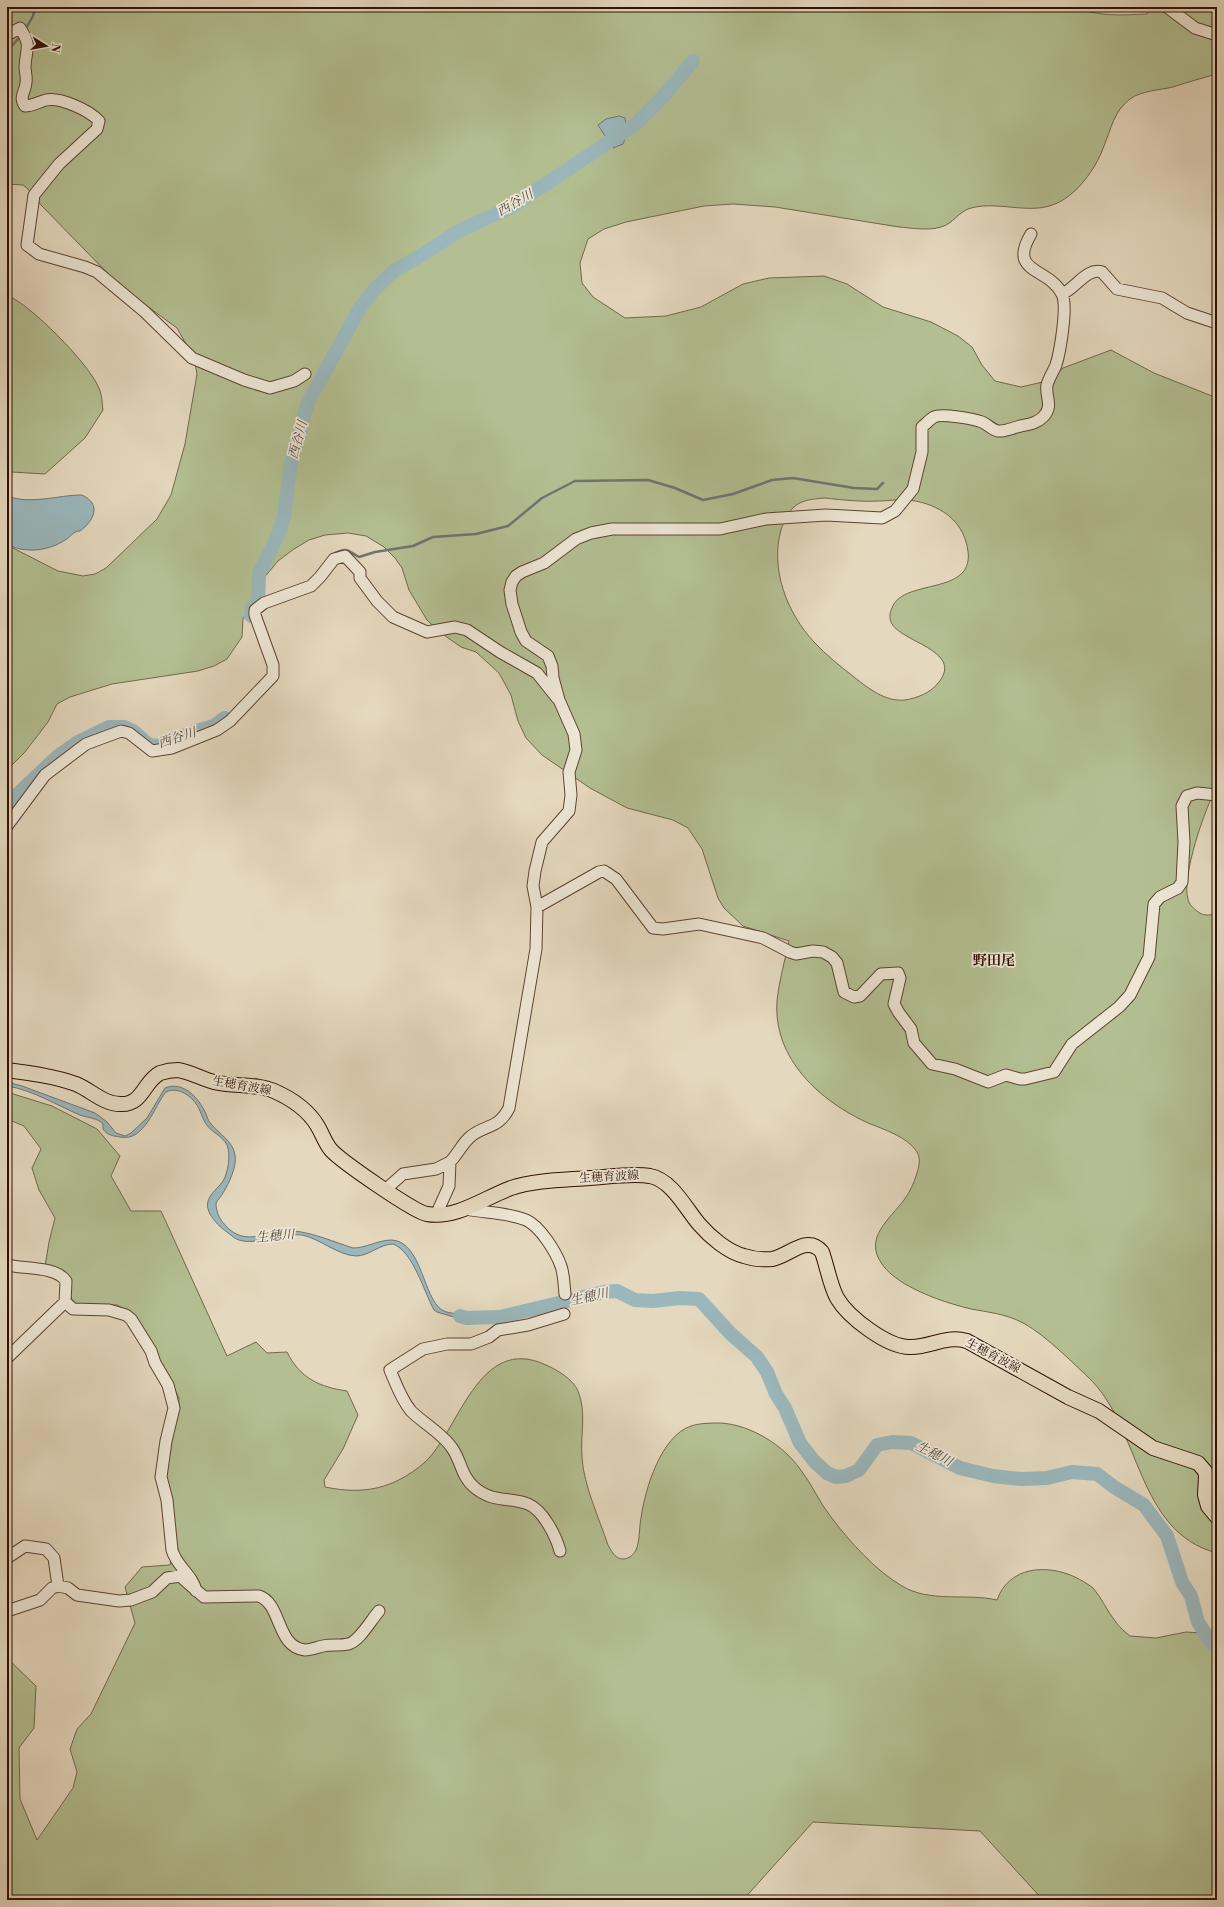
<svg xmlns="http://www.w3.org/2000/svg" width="1224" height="1907" viewBox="0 0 1224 1907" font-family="'Libre Bodoni','Noto Serif JP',serif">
<rect width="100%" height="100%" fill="#e4d8be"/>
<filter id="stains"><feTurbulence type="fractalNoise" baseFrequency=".005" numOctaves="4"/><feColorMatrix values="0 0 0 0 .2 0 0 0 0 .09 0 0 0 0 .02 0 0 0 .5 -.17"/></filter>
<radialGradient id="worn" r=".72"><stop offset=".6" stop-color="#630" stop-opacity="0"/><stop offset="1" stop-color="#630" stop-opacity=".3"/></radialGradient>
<path fill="#b3bf92" stroke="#72684b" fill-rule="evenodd" d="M 7,7 L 1075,7 C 1098,17 1122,15 1147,14 L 1152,7 L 1217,7 L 1217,74 C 1202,78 1188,82 1173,87 C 1161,90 1140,91 1130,99 C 1114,111 1111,129 1104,146 C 1097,166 1081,189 1063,200 C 1034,218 1002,200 971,208 C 959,211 953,224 941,227 C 929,231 911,228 899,227 L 775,207 L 733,204 L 704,206 L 626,222 L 604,229 L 588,239 L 580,263 L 582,283 L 593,297 L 625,318 L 666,316 L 701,307 L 743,284 L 769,278 L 824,276 L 847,284 L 883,307 L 931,322 L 958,336 L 972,347 L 982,365 L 995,381 L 1021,387 L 1047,381 L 1063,368 L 1111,350 L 1154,373 L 1217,398 L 1217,787 C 1205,807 1181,878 1188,899 C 1189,904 1193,908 1197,911 C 1202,916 1210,916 1217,913 L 1217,1553 C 1136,1532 1141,1428 1089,1378 C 1072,1362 1042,1332 1021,1322 C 1006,1314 987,1312 971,1309 C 947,1303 926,1296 905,1284 C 897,1279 887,1272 882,1264 C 863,1238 890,1219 904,1200 C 910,1192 914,1183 917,1173 C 919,1166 921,1159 917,1152 C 908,1137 883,1129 868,1123 C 820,1101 773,1059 777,1001 C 779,981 785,960 789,941 L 743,926 L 724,908 L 718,898 L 702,849 L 688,828 L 673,820 L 627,808 L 590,788 L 542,755 L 526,738 L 518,721 L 511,695 L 499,673 L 476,652 L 461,647 L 441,633 L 427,620 L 409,590 L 402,568 L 395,558 L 384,547 L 366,536 L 348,533 L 325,535 L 309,540 L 294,549 L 278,561 L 263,579 L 243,619 L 242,637 L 227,659 L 214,666 L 198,671 L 112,684 L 70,697 L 57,704 L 48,722 L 25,752 L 7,770 L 7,545 L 58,571 L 83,576 L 95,574 L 106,568 L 157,519 L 171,495 L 185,444 L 197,374 L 194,358 L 177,328 L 121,287 L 41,205 L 29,190 L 23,185 L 7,184 ZM 825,498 C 843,500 861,502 879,501 C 888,501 897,499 907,500 C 933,502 959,516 966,542 C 983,599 903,576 892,608 C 890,612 889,617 891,622 C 899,642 964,650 939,682 C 931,693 917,698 905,700 C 885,702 868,688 854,677 C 840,666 826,655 814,642 C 787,613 770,569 781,530 C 784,521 789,509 798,504 C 806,499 816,499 825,498 Z
M 7,295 C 32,306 86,361 98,386 C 102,393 102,403 103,410 L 85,438 L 45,474 L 12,472 L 7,469 Z
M 7,1092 L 52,1106 L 97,1129 L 120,1156 L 111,1176 L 131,1211 L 161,1211 L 227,1356 L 256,1342 L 267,1353 L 287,1352 C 300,1378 319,1387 347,1391 L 358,1415 L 343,1449 L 324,1480 L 325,1487 C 364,1495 393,1489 424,1463 C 459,1432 478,1333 546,1365 C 557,1370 573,1379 578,1391 C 587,1413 580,1435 582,1458 C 584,1486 599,1518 608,1545 C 613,1554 618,1563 630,1557 C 632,1555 635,1553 636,1550 C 640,1541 639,1528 641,1518 C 645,1489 661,1436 691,1426 C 700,1423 712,1423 721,1423 C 751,1425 783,1445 800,1469 C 812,1484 819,1502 831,1517 C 849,1541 876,1571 902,1586 C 930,1603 967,1593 997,1600 C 1009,1566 1047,1564 1075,1577 C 1081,1580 1088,1584 1093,1588 C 1102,1598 1107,1611 1115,1621 C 1119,1627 1125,1632 1130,1636 L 1156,1638 L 1186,1632 L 1217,1634 L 1217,1900 L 1043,1900 L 980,1831 L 813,1822 L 743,1900 L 7,1900 L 7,1660 L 9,1660 L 36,1686 L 34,1728 L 19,1748 L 20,1799 L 37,1840 L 73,1788 L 77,1772 L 70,1749 L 77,1729 L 91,1714 L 135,1623 L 125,1587 L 142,1567 L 170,1565 L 176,1538 L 165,1480 L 170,1442 L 178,1413 L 179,1398 L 148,1337 L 133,1314 L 117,1305 L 77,1305 L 71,1298 L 68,1275 L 45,1266 L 49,1242 L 55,1218 L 39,1190 L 32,1168 L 41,1149 L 24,1126 L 7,1119 Z"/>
<path fill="#9ab7bc" stroke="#707472" d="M 619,116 L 625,118 L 627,133 L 623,144 L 613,148 L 598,125 L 606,119 Z
M 82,495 C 102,504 94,521 80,531 C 73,531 71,537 65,540 C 49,551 24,554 7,544 L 7,496 C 31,505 58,495 82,495 Z
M 7,1082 L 22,1086 L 95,1113 L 107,1122 L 116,1133 L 125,1136 L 131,1133 L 147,1118 L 165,1088 C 182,1081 197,1096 204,1110 C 207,1114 207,1120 211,1124 C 219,1134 233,1141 235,1155 C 237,1167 229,1183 223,1193 C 221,1197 218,1199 216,1203 C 216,1212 219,1218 225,1225 C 246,1249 268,1229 294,1231 C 314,1233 334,1242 353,1248 C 366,1248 378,1240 392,1240 C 422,1242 423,1298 442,1310 C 450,1315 463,1313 472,1315 C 476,1316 479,1318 483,1320 L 467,1321 L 437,1312 L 434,1310 C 424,1292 413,1251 393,1244 C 380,1244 369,1256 356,1256 C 337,1255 321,1239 302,1235 C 282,1232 256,1246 239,1240 C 235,1239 231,1235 227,1232 C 221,1228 214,1221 210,1214 C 202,1199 215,1192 223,1181 C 228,1173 231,1155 227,1145 C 223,1136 211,1132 206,1124 C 201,1116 200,1107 193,1100 C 187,1093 175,1087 166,1092 C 154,1106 145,1142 120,1137 C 113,1136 107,1135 103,1129 L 103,1124 C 98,1118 88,1118 80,1115 C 56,1105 33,1090 7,1086 Z"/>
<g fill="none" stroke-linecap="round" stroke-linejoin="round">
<path stroke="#707472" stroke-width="2.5" d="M 25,30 L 33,16 L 35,7
M 7,51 L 21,36
M 335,553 C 349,547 347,551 359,557 L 375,552 L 413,546 L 433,537 L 476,534 L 508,526 L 542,498 L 575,481 L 648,480 L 675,488 L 703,500 L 733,494 L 772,480 L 793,478 L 854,488 L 877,489 L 883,483"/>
<path stroke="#9ab7bc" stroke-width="14" d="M 251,616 L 252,607 L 258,601 L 259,574 L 277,537 L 284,517 L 291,463 L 308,402 L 360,308 L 374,290 L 394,271 L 422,255 L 457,232 L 513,206 L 637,123 L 662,98 L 693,61
M 7,804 L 58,756 L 78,742 L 109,727 L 124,727 L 133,731 L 149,745 L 157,746 L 193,732 L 214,726 L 225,718
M 460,1316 L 467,1318 L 500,1317 L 604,1292 L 617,1291 L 635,1300 L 653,1301 L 680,1298 L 699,1299 L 730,1333 L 757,1357 L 767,1372 L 776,1394 L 785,1408 L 800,1443 L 814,1461 L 827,1473 L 836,1477 L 846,1476 L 859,1470 L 877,1445 L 892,1442 L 911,1443 L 960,1468 L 993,1476 L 1021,1479 L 1047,1478 L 1072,1472 L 1097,1474 L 1114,1487 L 1144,1505 L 1167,1536 L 1182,1582 L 1191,1596 L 1198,1622 L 1212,1644 L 1217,1645"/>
<g stroke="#5e4232" stroke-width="13">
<path id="minor" d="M 1167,7 L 1195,28 L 1217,35
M 7,35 L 20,28 C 32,47 26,47 25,67 C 25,72 27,77 26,82 C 26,92 18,96 25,106 C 33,106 38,102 46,100 C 60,97 89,110 99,121 L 97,129 L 59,164 L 34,195 L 27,245 L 39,254 L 85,267 L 97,272 L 145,312 L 192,358 L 244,380 L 270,388 L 294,381 L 305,374
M 1062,294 C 1075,289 1087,267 1102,272 L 1117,289 L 1162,298 L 1187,313 L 1217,323
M 7,826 L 45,775 L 86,744 L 121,731 L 129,733 L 152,751 L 172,748 L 217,730 L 230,721 L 273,676 L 273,665 L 255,615 L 255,610 L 264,603 L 311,586 L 320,577 L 334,559 L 345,556 L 360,572 L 360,578 L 377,601 L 393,617 L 427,632 L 455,627 L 467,630 L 500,652 L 537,673 L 557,698
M 537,907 L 599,872 L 604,871 L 616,879 L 653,928 L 663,929 L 699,924 L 763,938 L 790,952 L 796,954 L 813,951 L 823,952 L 832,957 L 837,963 L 844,992 L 854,997 L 860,996 L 881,974 L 898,973 L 900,978 L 894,1004 L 899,1013 L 911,1029 L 914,1043 L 932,1064 L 955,1069 L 988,1082 L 1006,1075 L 1020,1079 L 1025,1079 L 1054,1072 L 1072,1044 L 1119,1007 L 1130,995 L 1149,957 L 1154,904 L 1160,897 L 1178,888 L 1182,882 L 1184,842 L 1182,806 L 1187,796 L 1197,793 L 1217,795
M 385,1190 L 403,1174 L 436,1169 L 450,1162
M 465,1209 C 485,1213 506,1212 526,1220 C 540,1226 556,1252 561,1266 C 564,1275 564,1285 565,1294
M 436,1215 L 449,1186 L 450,1162 C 458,1154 462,1144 470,1137 C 485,1124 498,1130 509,1108 L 536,949 L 537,907 L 533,886 L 535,871 L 542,842 L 569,811 L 571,795 L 569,772 L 576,750 L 574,734 L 559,700 L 553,678 L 552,666 L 548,656 L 526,641 L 521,632 L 512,604 L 510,590 L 512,582 L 516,576 L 522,572 L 544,563 L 576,539 L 591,533 L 612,529 L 720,529 L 766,519 L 826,515 L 882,518 L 895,511 L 913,489 L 922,452 L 922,427 C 926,424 930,419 934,417 C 941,413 974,419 982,422 C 987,424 992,430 998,431 C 1006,432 1014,427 1021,426 C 1030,424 1037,423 1043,417 C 1054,406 1045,397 1047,385 C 1049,378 1053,372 1056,365 C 1060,352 1068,306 1062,294 C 1049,267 1007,274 1031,234
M 7,1265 C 23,1269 56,1266 66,1281 L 65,1302 L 73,1309 L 109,1310 L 126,1315 L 131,1319 L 151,1351 L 155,1363 L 168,1385 L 174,1408 L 166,1441 L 161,1477 L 167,1500 L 172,1550 C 176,1566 193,1575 196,1591
M 7,1358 L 65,1302
M 560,1551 C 556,1536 543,1510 528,1504 C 510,1497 492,1503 474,1487 C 461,1476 461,1460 452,1448 C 443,1434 423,1423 411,1411 C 401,1399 396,1384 390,1370 L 423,1349 L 447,1344 L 471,1344 L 489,1337 L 498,1330 L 528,1325 L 564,1314
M 7,1558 L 25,1546 L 46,1549 L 54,1558 L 58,1586
M 7,1611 L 40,1600 L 52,1588 L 58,1586 L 68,1588 L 77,1595 L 119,1601 L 131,1600 L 152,1592 L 167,1578 L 180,1576 L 204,1597 L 259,1596 C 282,1604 276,1647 305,1650 C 311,1650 318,1647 323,1646 C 332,1644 340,1646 348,1644 C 359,1642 371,1620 379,1611"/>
</g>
<g stroke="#311004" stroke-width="16">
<path id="major" d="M 7,1070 C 30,1073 54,1076 76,1084 C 91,1090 104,1105 122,1104 C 143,1104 144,1081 160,1073 C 166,1071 172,1070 178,1070 C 191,1072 202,1079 214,1082 C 233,1087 256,1083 274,1091 C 290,1098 307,1109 317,1125 C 322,1133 325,1143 331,1150 C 341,1161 414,1212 427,1214 C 457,1219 484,1198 511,1188 C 535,1180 564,1180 590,1178 C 609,1177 631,1173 650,1176 C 672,1180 686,1209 699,1224 C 710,1237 728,1252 744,1256 C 753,1259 762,1260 772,1259 C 789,1256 807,1234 822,1252 C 827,1266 830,1285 837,1298 C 848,1317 888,1348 911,1347 C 932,1347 945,1335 967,1341 L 1068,1397 L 1099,1411 L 1153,1448 L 1198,1463 L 1205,1471 L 1206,1476 L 1205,1495 L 1208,1506 L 1217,1517"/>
</g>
<use href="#minor" stroke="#ede6d5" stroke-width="11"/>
<use href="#major" stroke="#e4d8be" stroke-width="14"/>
</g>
<g text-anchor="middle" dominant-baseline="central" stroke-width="3.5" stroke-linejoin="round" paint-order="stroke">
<g font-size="12" fill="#311004" stroke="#ede6d5">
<text transform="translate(242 1086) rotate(10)">生穂育波線</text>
<text transform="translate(609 1177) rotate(-3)">生穂育波線</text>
<text transform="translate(993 1356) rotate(28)">生穂育波線</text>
</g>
<g font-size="13" font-style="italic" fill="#564a44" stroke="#ede6d5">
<text transform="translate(515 203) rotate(-30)">西谷川</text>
<text transform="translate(298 440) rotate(-75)">西谷川</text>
<text transform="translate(177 738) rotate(-18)">西谷川</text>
<text transform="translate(275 1236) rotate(-5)">生穂川</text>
<text transform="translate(589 1297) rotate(-12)">生穂川</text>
<text transform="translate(934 1454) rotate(27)">生穂川</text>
</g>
<g font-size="14" font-weight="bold" fill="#311004" stroke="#ede6d5">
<text x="994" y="961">野田尾</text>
</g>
</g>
<rect width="1224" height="1907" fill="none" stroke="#e4d8be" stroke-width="24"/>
<rect x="8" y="8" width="1208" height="1891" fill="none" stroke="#311004" stroke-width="2"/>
<rect x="12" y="12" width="1200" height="1883" fill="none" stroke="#311004"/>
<g transform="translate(46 46) rotate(101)" stroke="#ede6d5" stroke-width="3" paint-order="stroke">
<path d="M0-3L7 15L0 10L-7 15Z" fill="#311004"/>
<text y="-6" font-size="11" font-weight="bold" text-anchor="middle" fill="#311004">N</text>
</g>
<rect width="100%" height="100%" filter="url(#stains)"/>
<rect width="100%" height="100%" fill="url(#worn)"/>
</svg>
